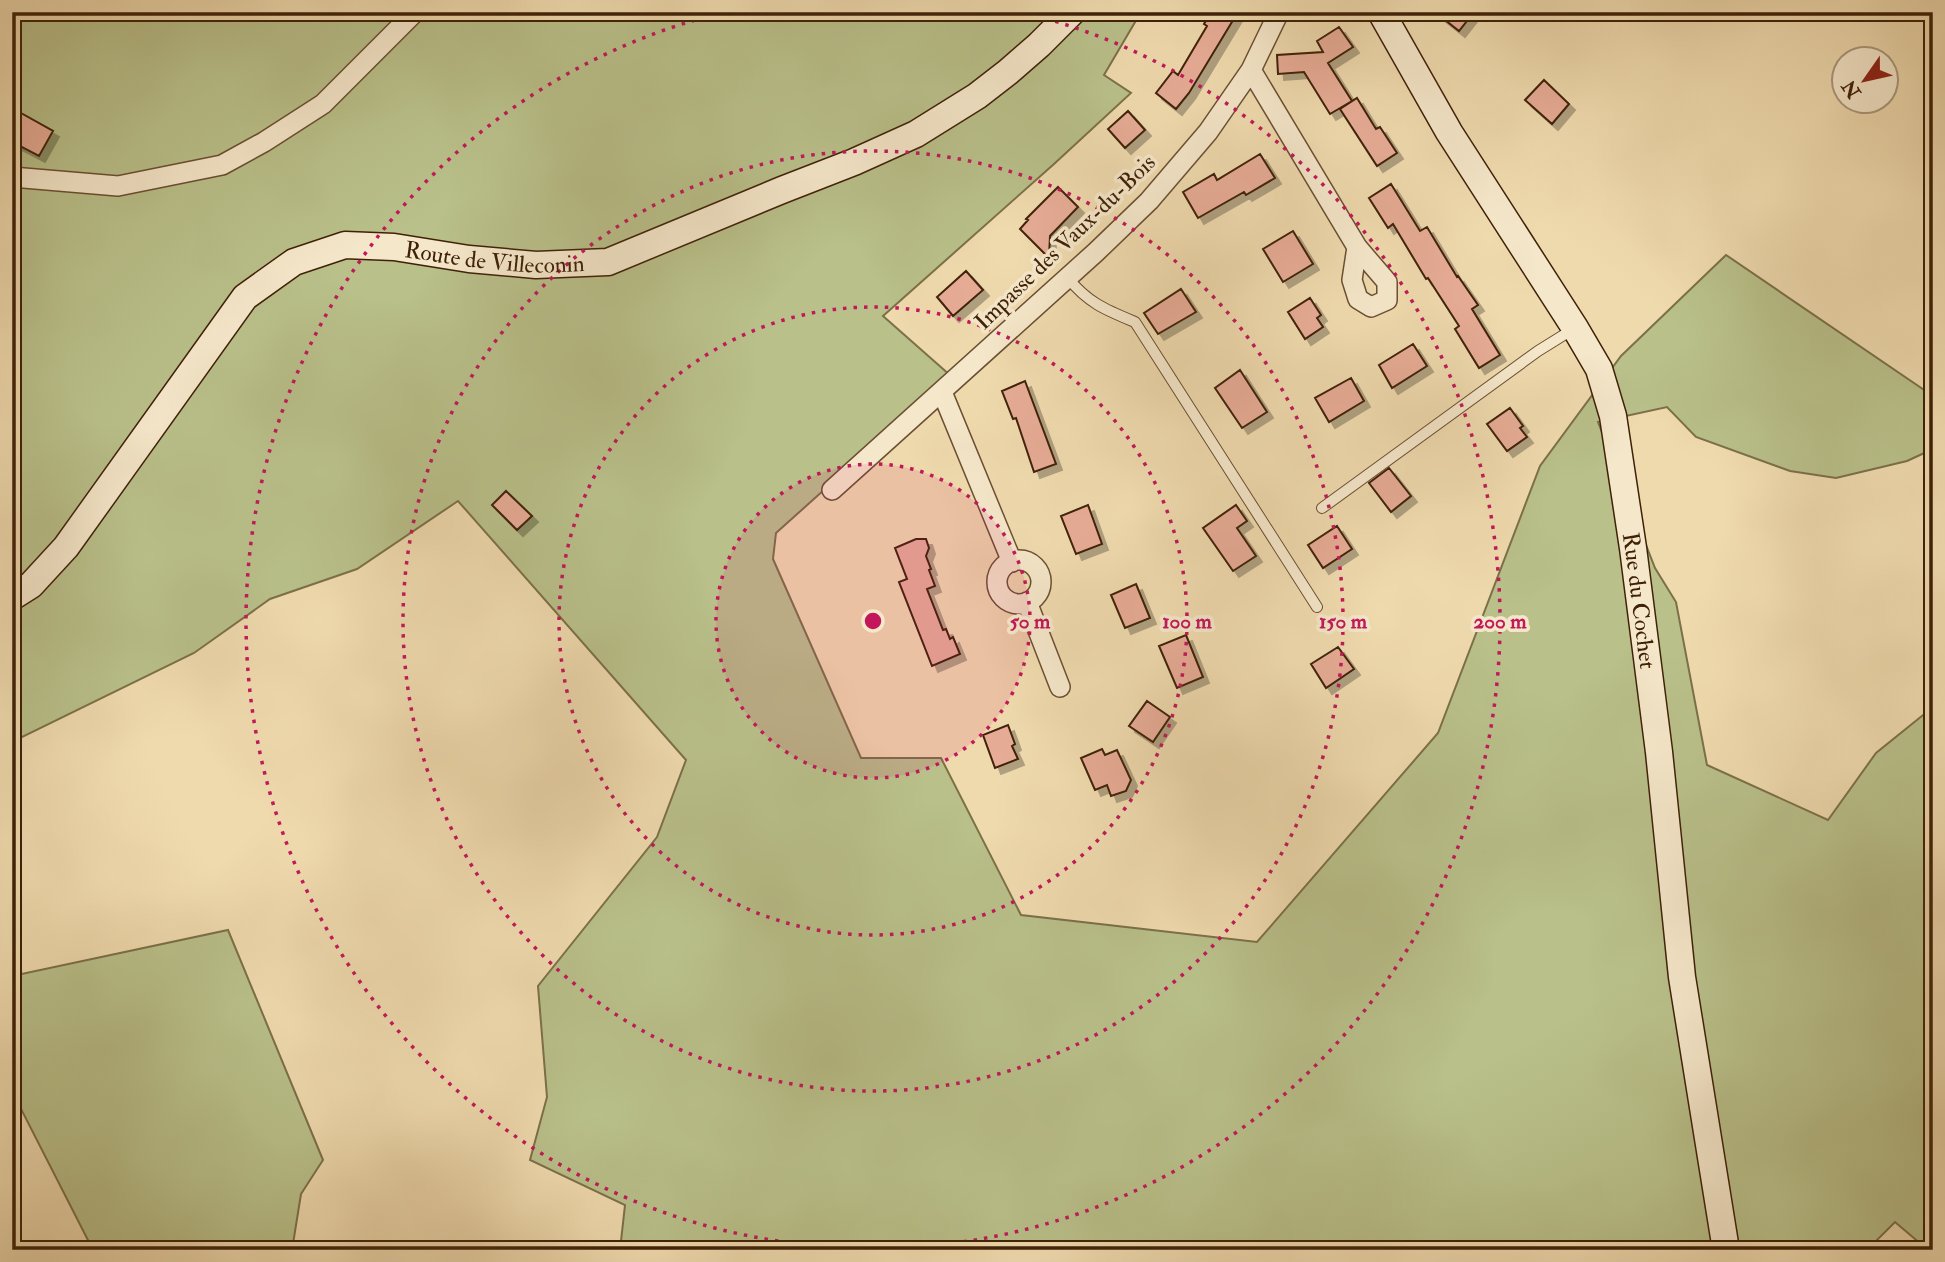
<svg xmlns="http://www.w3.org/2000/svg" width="1945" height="1262" viewBox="0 0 1945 1262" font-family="'IM FELL Double Pica',serif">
<defs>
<filter id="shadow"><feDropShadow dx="6" dy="6" stdDeviation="0" flood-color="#0004"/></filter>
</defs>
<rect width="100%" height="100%" fill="#efdaae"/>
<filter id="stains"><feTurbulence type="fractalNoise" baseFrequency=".00286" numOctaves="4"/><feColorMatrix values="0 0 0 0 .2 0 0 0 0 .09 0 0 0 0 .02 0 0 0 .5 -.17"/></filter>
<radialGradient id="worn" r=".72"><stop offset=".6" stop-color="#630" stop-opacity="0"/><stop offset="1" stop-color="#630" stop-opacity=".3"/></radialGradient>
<path fill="#b9c08a" stroke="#7c7049" stroke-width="2" d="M 12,12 L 1141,12 L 1104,75 L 1131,93 L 1054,164 L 883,316 L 951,376 L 776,533 L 773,559 L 861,758 L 941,758 L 1021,915 L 1257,942 L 1438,733 L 1540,466 L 1621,356 L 1726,255 L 1933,396 L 1933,449 L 1907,461 L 1836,478 L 1790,471 L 1696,437 L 1667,407 L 1598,422 L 1655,568 L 1676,602 L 1707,765 L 1828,820 L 1876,753 L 1933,707 L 1933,1250 L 1928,1250 L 1895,1222 L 1867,1250 L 620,1250 L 625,1205 L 530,1160 L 547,1097 L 538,986 L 657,837 L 686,760 L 458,501 L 357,569 L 270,599 L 194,653 L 12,742 Z
M 228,930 L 323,1160 L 301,1194 L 292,1250 L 93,1250 L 16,1099 L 12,1098 L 12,976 Z"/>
<path fill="#e7ac96" stroke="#3f2108" stroke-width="2" filter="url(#shadow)" d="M 1211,12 L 1238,12 L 1189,93 L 1176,109 L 1156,93 L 1173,71 L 1178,75 L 1207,26 L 1204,24 Z
M 1435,12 L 1474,12 L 1459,31 Z
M 1339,27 L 1353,47 L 1328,63 L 1352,101 L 1330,114 L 1304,72 L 1278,74 L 1277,55 L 1323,52 L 1317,41 Z
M 1544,80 L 1569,104 L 1552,124 L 1525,100 Z
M 1357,98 L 1376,129 L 1380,127 L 1397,153 L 1377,166 L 1340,109 Z
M 12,108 L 53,131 L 39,156 L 12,142 Z
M 1128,111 L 1145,130 L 1125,148 L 1108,129 Z
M 1260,154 L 1275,178 L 1246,195 L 1244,192 L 1198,218 L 1183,192 L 1214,174 L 1217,180 Z
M 1391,184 L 1420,231 L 1427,227 L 1457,277 L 1458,276 L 1478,305 L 1472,309 L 1500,355 L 1479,368 L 1455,329 L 1459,326 L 1428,278 L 1426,279 L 1393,224 L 1388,228 L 1369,198 Z
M 1058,187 L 1078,207 L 1050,236 L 1049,258 L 1020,229 L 1028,220 L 1026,219 Z
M 1293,231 L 1313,264 L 1283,282 L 1263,249 Z
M 966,271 L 983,290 L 953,316 L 937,297 Z
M 1181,289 L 1196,312 L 1158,334 L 1144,313 Z
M 1310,298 L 1321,315 L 1317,318 L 1323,327 L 1305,339 L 1288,312 Z
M 1413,344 L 1427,366 L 1392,388 L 1379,365 Z
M 1240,370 L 1267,412 L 1242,428 L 1215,388 Z
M 1351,378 L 1364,401 L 1329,422 L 1315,398 Z
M 1025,381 L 1056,464 L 1034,472 L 1016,418 L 1013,419 L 1002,391 Z
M 1510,408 L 1523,426 L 1520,428 L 1527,437 L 1507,451 L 1487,424 Z
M 1389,468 L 1411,496 L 1391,512 L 1369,483 Z
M 506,491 L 532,516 L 517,530 L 492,505 Z
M 1088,505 L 1102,544 L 1076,554 L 1061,516 Z
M 1236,505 L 1247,521 L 1237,528 L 1256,556 L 1233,571 L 1203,528 Z
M 1337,526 L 1352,549 L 1323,568 L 1308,545 Z
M 916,539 L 926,539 L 929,548 L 926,556 L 931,569 L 929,570 L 935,586 L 927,589 L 943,630 L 946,629 L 950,639 L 953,637 L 960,654 L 932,666 L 899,582 L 907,579 L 895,548 Z
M 1136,584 L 1150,618 L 1125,628 L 1111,595 Z
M 1186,635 L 1203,677 L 1177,688 L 1159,646 Z
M 1338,647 L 1354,669 L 1326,688 L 1311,664 Z
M 1147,701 L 1170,717 L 1153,742 L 1129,726 Z
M 1008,725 L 1015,744 L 1012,746 L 1018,759 L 995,768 L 983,735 Z
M 1102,749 L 1105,755 L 1117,750 L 1131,780 L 1126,791 L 1111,796 L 1107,785 L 1095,790 L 1081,758 Z"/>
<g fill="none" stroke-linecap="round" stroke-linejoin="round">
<g stroke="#6b4f32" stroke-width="12">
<path id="lane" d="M 1068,278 C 1088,303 1106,310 1135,322 L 1317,607
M 1322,508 L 1538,351 L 1575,328"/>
</g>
<g stroke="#6b4f32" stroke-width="22">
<path id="street" d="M 1251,70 L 1357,247 L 1352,280 L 1358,299 L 1371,307 L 1387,300 L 1387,282 L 1357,247
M 12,177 L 118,186 L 222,165 L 264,142 L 323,104 L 415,12
M 942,392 L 1012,562
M 832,490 L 1096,252 L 1149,201 L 1208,132 L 1251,70 L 1279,12
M997 582a22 22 0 1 1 44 0a22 22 0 1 1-44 0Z
M 1027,602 L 1060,687"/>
</g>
<g stroke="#3f2108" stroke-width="29">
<g id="secondary">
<path id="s1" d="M 1381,12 L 1449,132 L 1575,328 L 1599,369 L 1613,416 L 1633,548 L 1659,752 L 1682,977 L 1726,1250"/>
<path id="s2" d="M 12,597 L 31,585 L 66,547 L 245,297 L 294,262 L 345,245 L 394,247 L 469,259 L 536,265 L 608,262 L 782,190 L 854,162 L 916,134 L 977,96 L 1008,72 L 1039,45 L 1072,12"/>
</g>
</g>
<use href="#lane" stroke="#f5e7ca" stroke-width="10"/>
<use href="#street" stroke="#f5e7ca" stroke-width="19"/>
<use href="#secondary" stroke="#f5e7ca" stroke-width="26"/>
</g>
<circle cx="873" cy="621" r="157" fill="#c2185b" fill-opacity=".12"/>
<g fill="none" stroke="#c2185b" stroke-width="3.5" stroke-dasharray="3.5 7">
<circle cx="873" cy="621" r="157"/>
<circle cx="873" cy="621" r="314"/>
<circle cx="873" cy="621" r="470"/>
<path d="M1025 13A627 627 0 1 1 721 13"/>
</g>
<g text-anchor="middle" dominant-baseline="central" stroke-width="7" stroke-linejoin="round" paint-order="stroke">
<g font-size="23" fill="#3f2108" stroke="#f5e7ca">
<text transform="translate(1065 242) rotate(-44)">Impasse des Vaux-du-Bois</text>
<text stroke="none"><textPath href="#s2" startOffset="646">Route de Villeconin</textPath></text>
<text stroke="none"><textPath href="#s1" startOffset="654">Rue du Cochet</textPath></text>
</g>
</g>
<circle cx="873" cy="621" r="10" fill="#c2185b" stroke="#f5e7ca" stroke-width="3.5"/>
<g font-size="21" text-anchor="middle" font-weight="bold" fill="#c2185b" stroke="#f5e7ca" stroke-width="7" stroke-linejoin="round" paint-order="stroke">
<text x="1030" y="628">50 m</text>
<text x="1187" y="628">100 m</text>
<text x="1343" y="628">150 m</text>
<text x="1500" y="628">200 m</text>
</g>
<rect width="1945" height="1262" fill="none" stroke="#efdaae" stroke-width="42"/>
<rect x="14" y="14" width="1917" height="1234" fill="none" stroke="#3f2108" stroke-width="3.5"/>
<rect x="21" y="21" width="1903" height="1220" fill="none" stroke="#3f2108" stroke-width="2"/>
<g transform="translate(1865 80) rotate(236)"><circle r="33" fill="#f5e7ca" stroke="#ac987c" stroke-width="2"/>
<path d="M0-5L12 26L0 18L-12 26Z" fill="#8f2418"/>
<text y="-10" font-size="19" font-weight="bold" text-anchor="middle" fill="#3f2108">N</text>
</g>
<rect width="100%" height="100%" filter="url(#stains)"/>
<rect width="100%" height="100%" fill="url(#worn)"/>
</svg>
